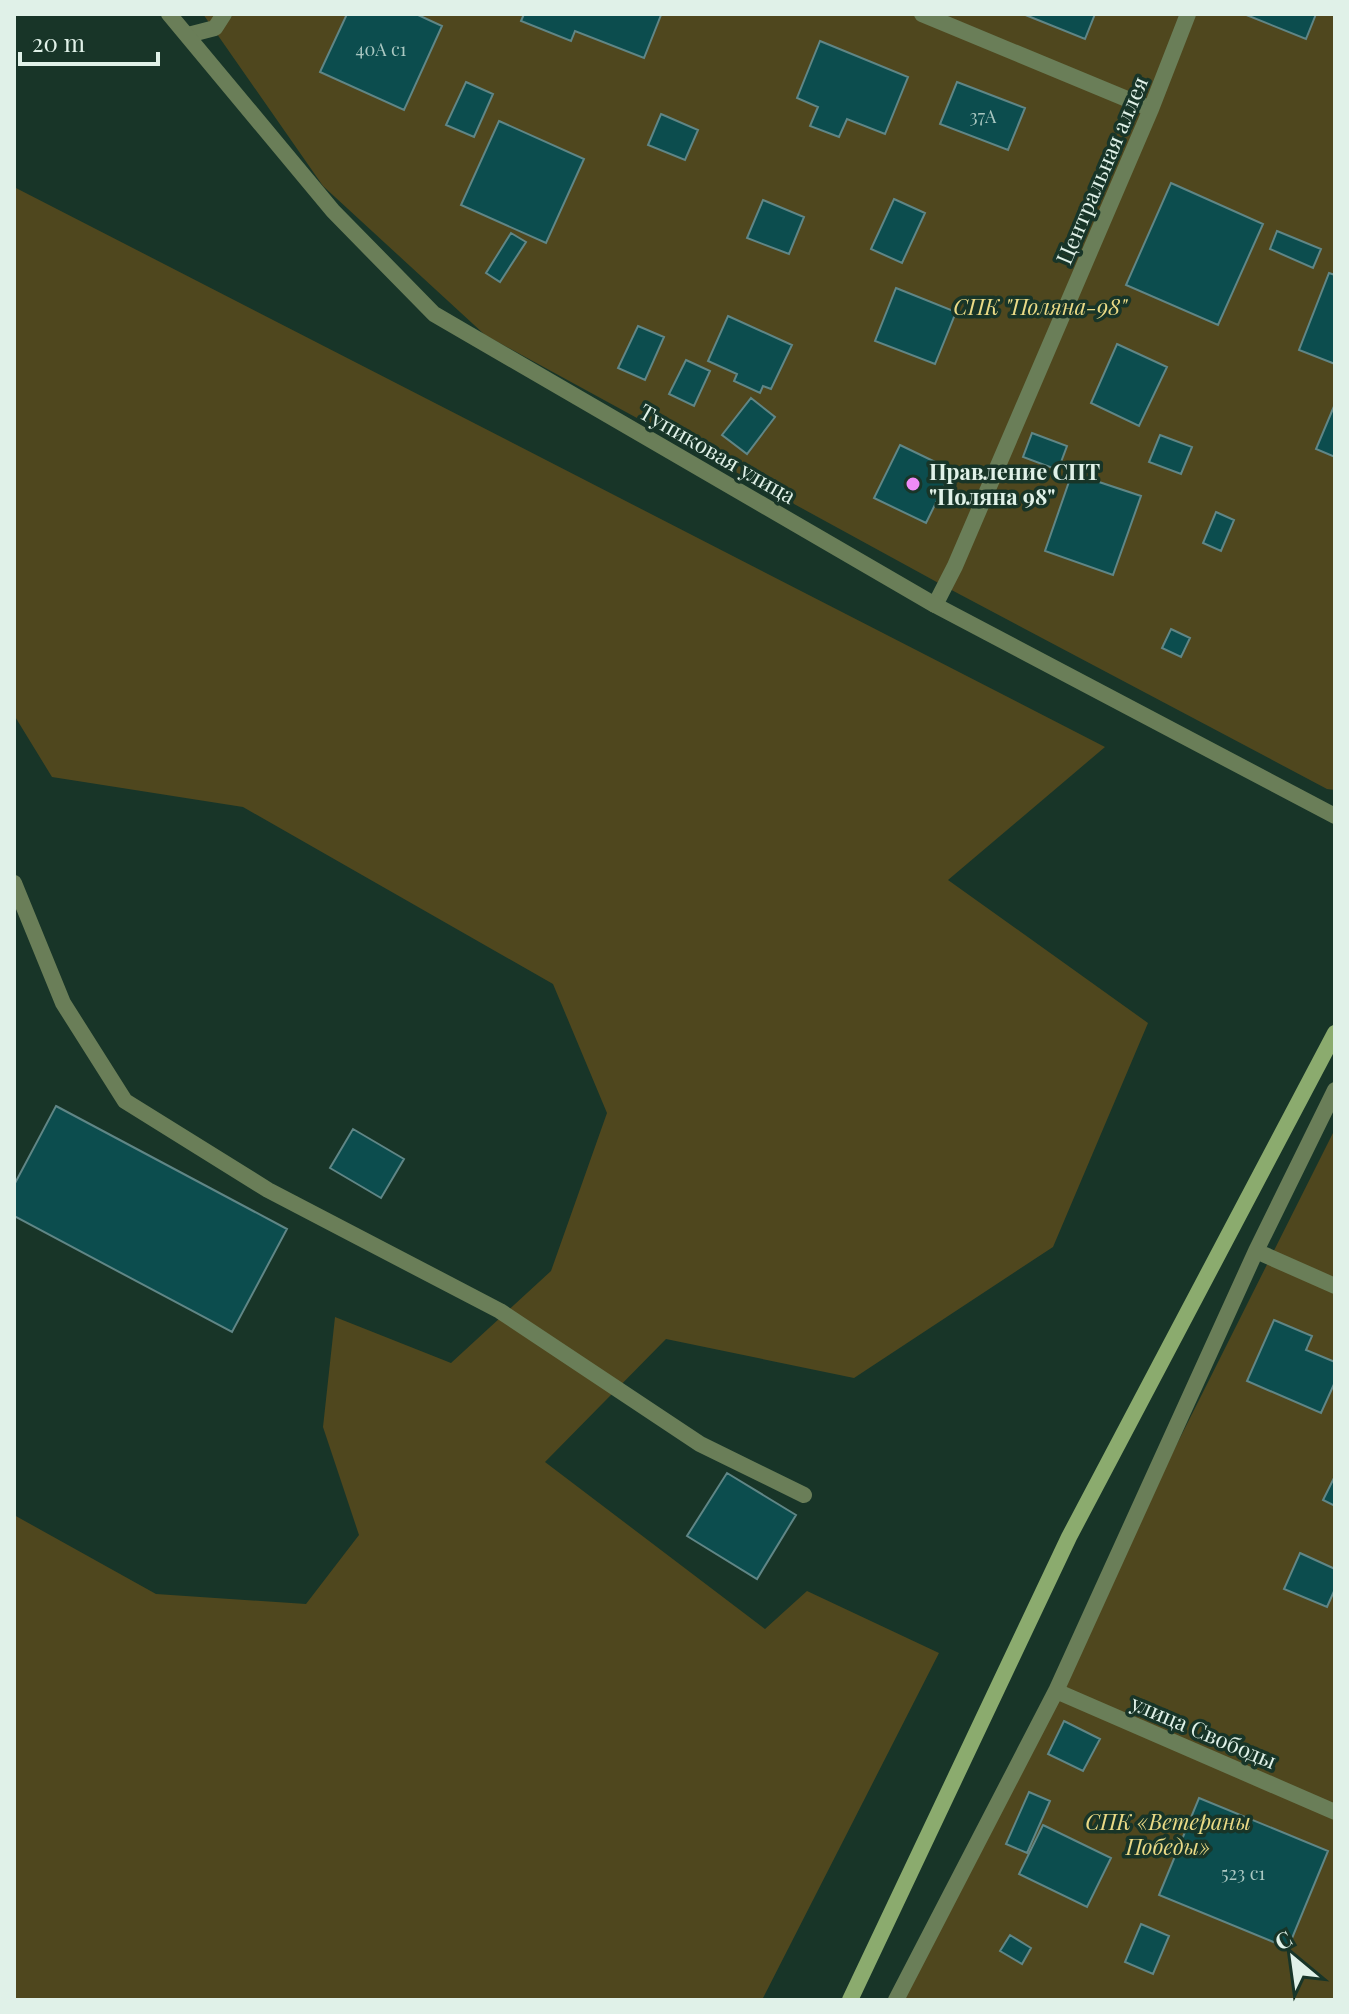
<svg xmlns="http://www.w3.org/2000/svg" width="1349" height="2014" viewBox="0 0 1349 2014" font-family="'Playfair Display',serif">
<rect width="100%" height="100%" fill="#183528"/>
<path fill="#4f471e" d="M 203,14 L 1335,14 L 1335,790 L 1327,789 L 944,586 L 485,335 L 323,186 Z
M 14,187 L 1105,747 L 948,880 L 1148,1023 L 1053,1247 L 854,1378 L 666,1339 L 545,1462 L 765,1629 L 807,1591 L 939,1653 L 762,2000 L 14,2000 L 14,1515 L 156,1594 L 306,1604 L 359,1535 L 323,1427 L 335,1317 L 451,1363 L 551,1271 L 607,1113 L 553,984 L 243,807 L 52,777 L 14,715 Z
M 1335,1129 L 1335,2000 L 898,2000 Z"/>
<path fill="#0c4d4e" stroke="#608686" stroke-width="2" d="M 347,14 L 416,14 L 442,26 L 404,110 L 320,72 Z
M 524,14 L 659,14 L 661,15 L 644,58 L 575,31 L 571,41 L 521,21 Z
M 1023,14 L 1095,14 L 1085,39 Z
M 1244,14 L 1316,14 L 1306,39 Z
M 820,41 L 908,77 L 885,134 L 847,119 L 839,137 L 810,126 L 818,107 L 797,98 Z
M 466,82 L 493,94 L 474,137 L 446,125 Z
M 957,82 L 1025,108 L 1008,150 L 940,124 Z
M 661,114 L 698,130 L 685,160 L 648,145 Z
M 499,121 L 584,159 L 546,243 L 461,205 Z
M 1171,183 L 1263,224 L 1218,325 L 1126,285 Z
M 894,199 L 925,213 L 902,263 L 871,249 Z
M 763,200 L 804,217 L 789,254 L 747,238 Z
M 1277,231 L 1321,249 L 1313,268 L 1270,249 Z
M 511,233 L 526,242 L 500,282 L 486,273 Z
M 1329,273 L 1335,275 L 1335,364 L 1299,350 Z
M 896,288 L 956,312 L 935,364 L 875,341 Z
M 728,316 L 792,345 L 771,389 L 763,386 L 760,393 L 734,381 L 737,374 L 708,361 Z
M 638,326 L 664,337 L 645,380 L 618,368 Z
M 1117,344 L 1167,367 L 1139,426 L 1091,403 Z
M 686,360 L 710,371 L 694,406 L 669,394 Z
M 751,398 L 775,417 L 747,454 L 722,435 Z
M 1335,404 L 1335,457 L 1316,449 Z
M 1032,433 L 1067,446 L 1058,470 L 1023,457 Z
M 1160,435 L 1192,447 L 1181,474 L 1149,462 Z
M 900,445 L 952,470 L 926,523 L 874,498 Z
M 1072,473 L 1141,496 L 1113,575 L 1045,551 Z
M 1216,512 L 1234,520 L 1221,551 L 1203,543 Z
M 1171,629 L 1190,638 L 1181,657 L 1162,648 Z
M 56,1106 L 287,1229 L 232,1332 L 14,1216 L 14,1185 Z
M 353,1129 L 404,1159 L 381,1198 L 330,1168 Z
M 1274,1320 L 1312,1336 L 1306,1350 L 1335,1362 L 1335,1382 L 1321,1413 L 1247,1381 Z
M 727,1473 L 796,1515 L 757,1579 L 687,1536 Z
M 1335,1476 L 1335,1506 L 1323,1500 Z
M 1300,1553 L 1335,1569 L 1335,1589 L 1327,1607 L 1284,1589 Z
M 1064,1721 L 1100,1739 L 1083,1771 L 1048,1754 Z
M 1029,1792 L 1050,1801 L 1027,1853 L 1006,1844 Z
M 1199,1798 L 1328,1851 L 1288,1948 L 1159,1895 Z
M 1043,1825 L 1111,1858 L 1087,1907 L 1019,1874 Z
M 1141,1924 L 1169,1936 L 1153,1974 L 1125,1962 Z
M 1010,1935 L 1031,1948 L 1022,1964 L 1000,1951 Z"/>
<g fill="none" stroke-linecap="round" stroke-linejoin="round">
<path stroke="#6a7e58" stroke-width="16" d="M 922,14 L 1151,109
M 188,35 L 215,28 L 224,14
M 935,605 L 955,566 L 1151,109 L 1188,14
M 14,883 L 63,1003 L 125,1101 L 268,1190 L 500,1311 L 700,1444 L 804,1495"/>
<path stroke="#6a7e58" stroke-width="16" d="M 169,14 L 333,211 L 434,314 L 935,605 L 1335,816
M 1256,1251 L 1335,1286
M 1056,1691 L 1335,1812
M 896,2000 L 1056,1691 L 1256,1251 L 1335,1090"/>
<path stroke="#8bab6e" stroke-width="16" d="M 850,2000 L 1069,1537 L 1335,1033"/>
</g>
<circle fill="#ef8bf7" stroke="#183528" stroke-width="3" cx="913" cy="484" r="8"/>
<g text-anchor="middle" dominant-baseline="central" stroke-width="7" stroke-linejoin="round" paint-order="stroke">
<g font-size="18" fill="#abc8c2">
<text x="381" y="49">40А с1</text>
<text x="983" y="116">37А</text>
<text x="1243" y="1873">523 с1</text>
</g>
<g font-size="22" fill="#e0f1e8" stroke="#183528">
<text transform="translate(1101 170) rotate(-67)">Центральная аллея</text>
<text transform="translate(718 453) rotate(30)">Тупиковая улица</text>
<text transform="translate(1204 1731) rotate(23)">улица Свободы</text>
</g>
<g font-size="22" font-style="italic" fill="#eada86" stroke="#183528">
<text x="1040" y="306">СПК "Поляна-98"</text>
<text x="1168" y="1821">СПК «Ветераны<tspan x="1168" dy="25">Победы»</tspan></text>
</g>
<g font-size="22" font-weight="bold" fill="#e0f1e8" stroke="#183528" text-anchor="start">
<text x="929" y="471">Правление СПТ<tspan x="929" dy="25">"Поляна 98"</tspan></text>
</g>
</g>
<rect width="1349" height="2014" fill="none" stroke="#e0f1e8" stroke-width="32"/>
<g transform="translate(1293 1958) rotate(331)" stroke="#183528" stroke-width="6" paint-order="stroke">
<path d="M0-6L14 30L0 20L-14 30Z" fill="#e0f1e8"/>
<text y="-12" font-size="22" font-weight="bold" text-anchor="middle" fill="#e0f1e8">С</text>
</g>
<path d="M20 52v12h138v-12" fill="none" stroke="#e0f1e8" stroke-width="4"/>
<text x="32" y="52" font-size="24" fill="#e0f1e8" stroke="#183528" stroke-width="6" paint-order="stroke">20 m</text>
</svg>
